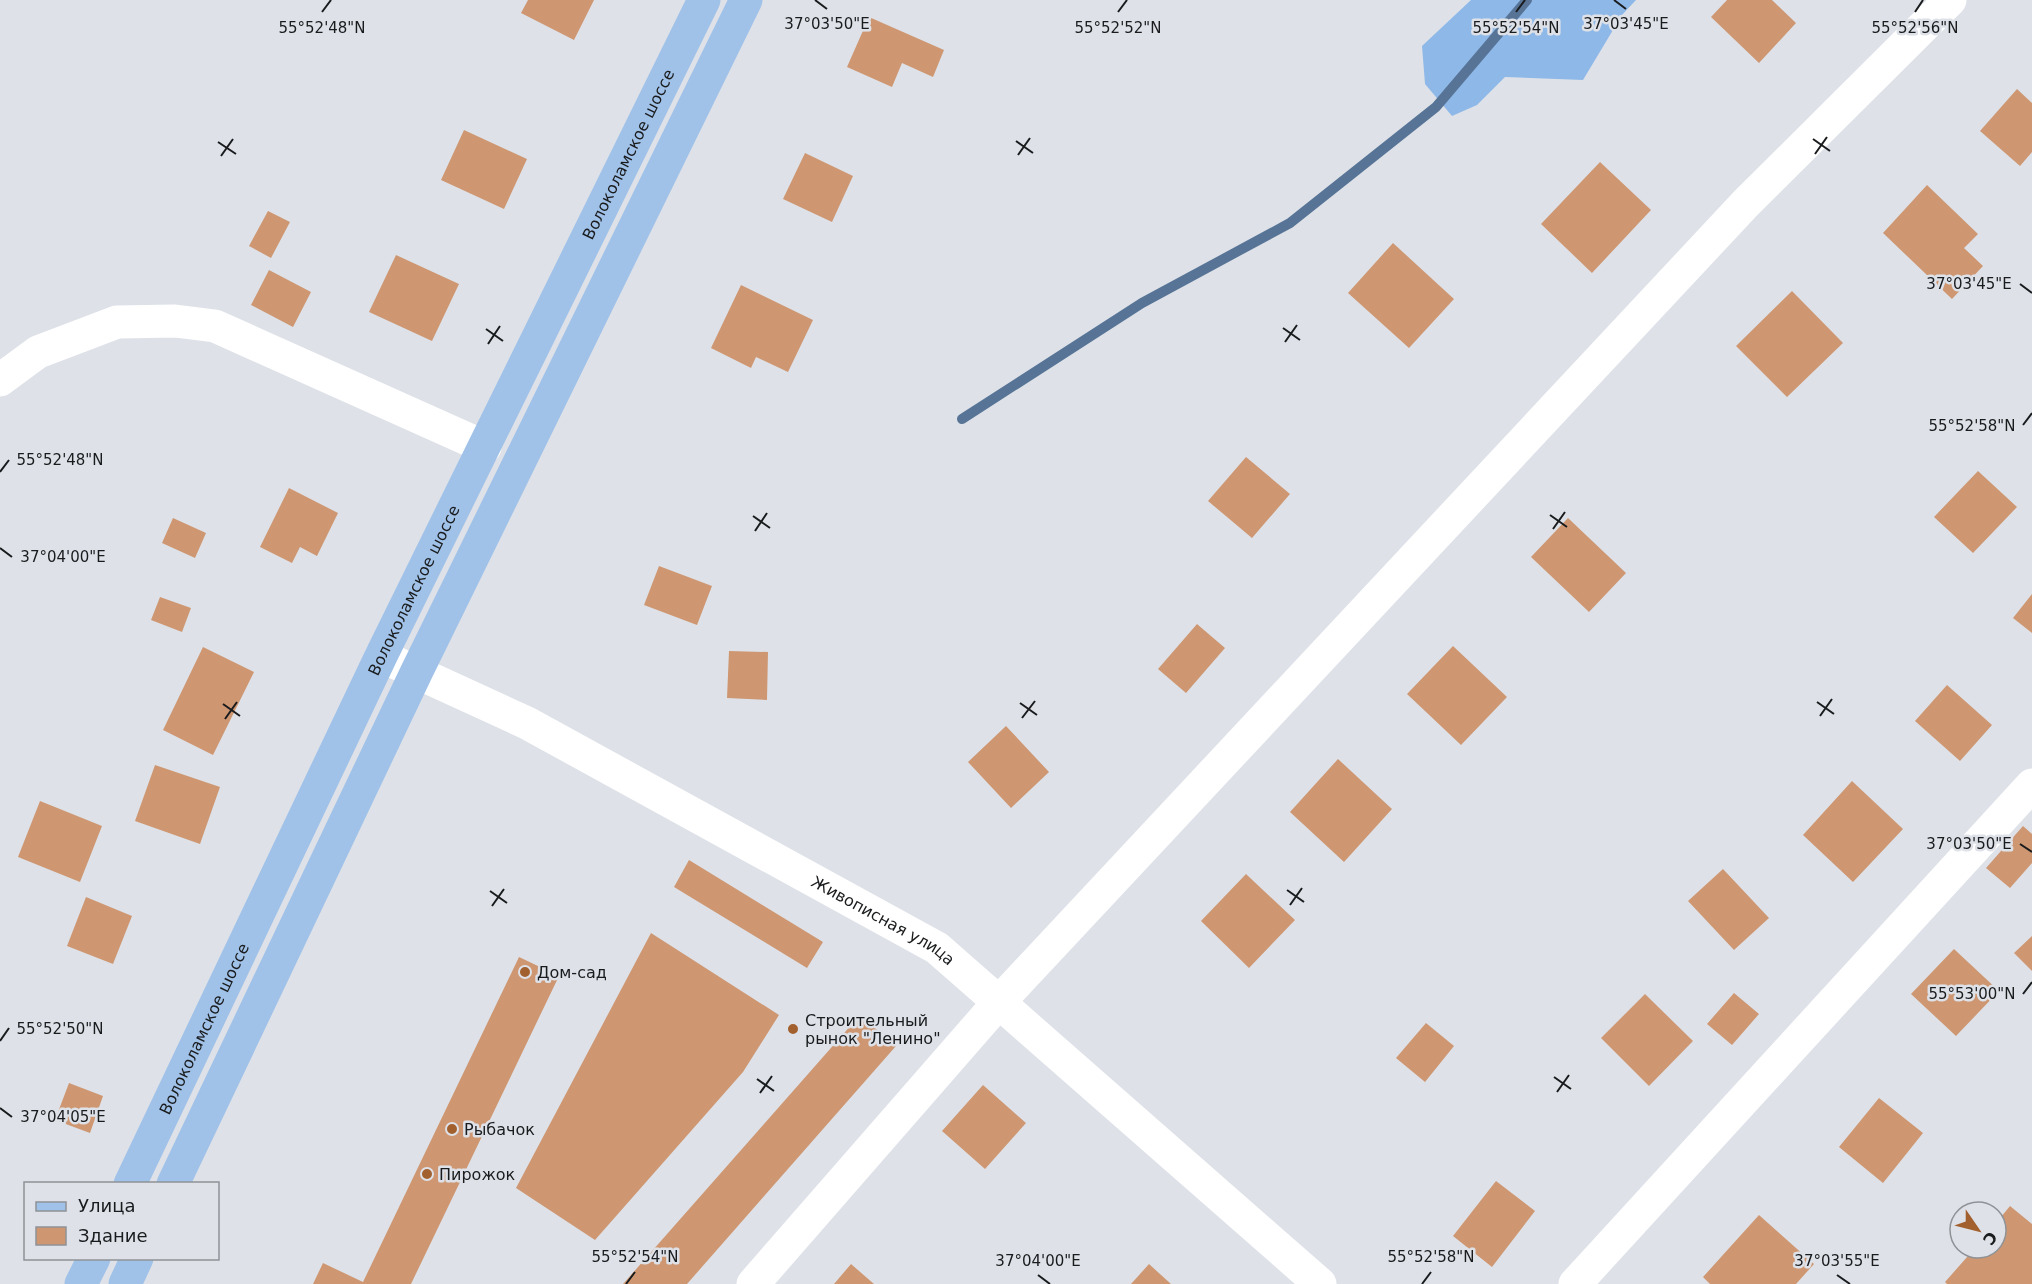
<svg xmlns="http://www.w3.org/2000/svg" width="2032" height="1284" viewBox="0 0 2032 1284" font-family="'DejaVu Sans',sans-serif">
<rect width="100%" height="100%" fill="#dee2e8"/>
<path fill="#8eb8e8" d="M 1471,0 L 1636,0 L 1622,15 L 1583,80 L 1505,77 L 1477,105 L 1452,116 L 1425,84 L 1422,46 Z"/>
<g fill="none" stroke-linecap="round" stroke-linejoin="round">
<path stroke="#577496" stroke-width="10" d="M 962,419 L 1142,303 L 1290,223 L 1436,107 L 1527,0"/>
</g>
<path fill="#ce9772" d="M 528,0 L 594,0 L 574,40 L 521,13 Z
M 1727,0 L 1772,0 L 1796,23 L 1759,63 L 1711,17 Z
M 869,17 L 944,50 L 933,77 L 902,63 L 892,87 L 847,67 Z
M 2017,89 L 2032,103 L 2032,152 L 2020,166 L 1980,131 Z
M 464,130 L 527,159 L 504,209 L 441,180 Z
M 805,153 L 853,176 L 832,222 L 783,199 Z
M 1600,162 L 1651,210 L 1592,273 L 1541,224 Z
M 1927,185 L 1978,234 L 1964,248 L 1983,266 L 1952,299 L 1883,233 Z
M 268,211 L 290,222 L 271,258 L 249,246 Z
M 1393,243 L 1454,299 L 1409,348 L 1348,293 Z
M 396,255 L 459,284 L 432,341 L 369,312 Z
M 269,270 L 311,292 L 293,327 L 251,305 Z
M 741,285 L 813,320 L 788,372 L 756,357 L 751,368 L 711,348 Z
M 1792,291 L 1843,343 L 1787,397 L 1736,346 Z
M 1246,457 L 1290,494 L 1252,538 L 1208,501 Z
M 1978,471 L 2017,507 L 1973,553 L 1934,517 Z
M 289,488 L 338,513 L 317,556 L 300,547 L 292,563 L 260,547 Z
M 173,518 L 206,533 L 195,558 L 162,543 Z
M 1568,518 L 1626,573 L 1589,612 L 1531,557 Z
M 659,566 L 712,586 L 697,625 L 644,605 Z
M 2032,594 L 2032,633 L 2013,618 Z
M 160,597 L 191,608 L 182,632 L 151,620 Z
M 1197,624 L 1225,648 L 1186,693 L 1158,669 Z
M 1453,646 L 1507,697 L 1461,745 L 1407,694 Z
M 203,647 L 254,672 L 213,755 L 163,730 Z
M 729,651 L 768,652 L 767,700 L 727,698 Z
M 1947,685 L 1992,725 L 1960,761 L 1915,721 Z
M 1006,726 L 1049,772 L 1011,808 L 968,762 Z
M 1338,759 L 1392,809 L 1344,862 L 1290,812 Z
M 155,765 L 220,787 L 200,844 L 135,821 Z
M 1852,781 L 1903,829 L 1853,882 L 1803,835 Z
M 40,801 L 102,826 L 80,882 L 18,857 Z
M 2023,826 L 2032,834 L 2032,863 L 2010,888 L 1986,868 Z
M 689,860 L 823,942 L 807,968 L 674,887 Z
M 1723,869 L 1769,918 L 1734,950 L 1688,901 Z
M 1246,874 L 1295,920 L 1249,968 L 1201,921 Z
M 86,897 L 132,916 L 113,964 L 67,946 Z
M 651,933 L 779,1015 L 743,1072 L 595,1240 L 516,1188 Z
M 2032,936 L 2032,971 L 2014,953 Z
M 1954,949 L 1999,991 L 1956,1036 L 1911,994 Z
M 519,957 L 559,976 L 411,1284 L 313,1284 L 323,1263 L 363,1282 Z
M 1734,993 L 1759,1014 L 1732,1045 L 1707,1024 Z
M 1645,994 L 1693,1041 L 1649,1086 L 1601,1038 Z
M 860,1015 L 896,1046 L 687,1284 L 623,1284 Z
M 1426,1023 L 1454,1046 L 1425,1082 L 1396,1058 Z
M 69,1083 L 103,1096 L 90,1133 L 55,1120 Z
M 983,1085 L 1026,1123 L 985,1169 L 942,1131 Z
M 1879,1098 L 1923,1133 L 1883,1183 L 1839,1147 Z
M 1496,1181 L 1535,1211 L 1492,1267 L 1453,1236 Z
M 2010,1206 L 2032,1224 L 2032,1284 L 1947,1284 L 1945,1282 L 1975,1248 L 1996,1248 L 1996,1223 Z
M 1759,1215 L 1814,1264 L 1796,1284 L 1710,1284 L 1703,1277 Z
M 851,1264 L 874,1284 L 834,1284 Z
M 1149,1264 L 1171,1284 L 1131,1284 Z"/>
<g fill="none" stroke-linecap="round" stroke-linejoin="round">
<g stroke="#fff" stroke-width="33">
<path d="M 0,380 L 38,352 L 117,322 L 175,321 L 215,326 L 485,447"/>
<path id="s1" d="M 381,656 L 527,723 L 937,948 L 1320,1284"/>
<path d="M 753,1284 L 999,1002 L 1746,203 L 1950,0"/>
<path d="M 1575,1284 L 2032,785"/>
</g>
<g stroke="#a1c2e8" stroke-width="33">
<path id="s2" d="M 130,1184 L 381,656 L 704,0"/>
<path d="M 173,1184 L 416,673 L 746,0"/>
<path d="M 81,1284 L 94,1258"/>
<path d="M 125,1284 L 137,1258"/>
</g>
</g>
<path fill="none" stroke="#191b1d" stroke-width="2" d="M 815,0 L 827,9M 1614,0 L 1626,9M 322,12 L 331,0M 1118,12 L 1127,0M 1516,12 L 1525,0M 1915,12 L 1923,0M 1813,139 L 1830,151M 1016,141 L 1033,153M 218,142 L 236,154M 1815,154 L 1827,137M 1018,155 L 1030,138M 221,156 L 233,139M 2020,284 L 2032,293M 1283,328 L 1300,340M 486,329 L 503,341M 1285,342 L 1297,325M 488,344 L 500,326M 2023,425 L 2032,413M 0,472 L 9,460M 1550,515 L 1567,527M 753,516 L 770,528M 1553,529 L 1565,512M 755,531 L 767,513M 0,548 L 12,557M 1817,702 L 1834,714M 1020,703 L 1037,715M 223,704 L 240,716M 1820,716 L 1832,699M 1022,718 L 1035,701M 225,719 L 237,702M 2020,844 L 2032,852M 1287,890 L 1304,902M 490,891 L 507,903M 1290,905 L 1302,888M 492,906 L 504,889M 2023,994 L 2032,982M 0,1041 L 9,1028M 1554,1077 L 1571,1089M 757,1079 L 774,1091M 1557,1092 L 1569,1075M 760,1093 L 772,1076M 0,1108 L 12,1117M 1038,1275 L 1050,1284M 1837,1275 L 1850,1284M 626,1284 L 635,1272M 1422,1284 L 1431,1272"/>
<g fill="#a2602e" stroke="#dee2e8" stroke-width="2">
<circle cx="525" cy="972" r="6"/>
<circle cx="793" cy="1029" r="6"/>
<circle cx="452" cy="1129" r="6"/>
<circle cx="427" cy="1174" r="6"/>
</g>
<g text-anchor="middle" dominant-baseline="central" stroke-width="5" stroke-linejoin="round" paint-order="stroke">
<g font-size="16" fill="#191b1d" stroke="#dee2e8">
<text stroke="none"><textPath href="#s2" startOffset="1144">Волоколамское шоссе</textPath></text>
<text stroke="none"><textPath href="#s2" startOffset="658">Волоколамское шоссе</textPath></text>
<text stroke="none"><textPath href="#s1" startOffset="568">Живописная улица</textPath></text>
<text stroke="none"><textPath href="#s2" startOffset="172">Волоколамское шоссе</textPath></text>
</g>
<g font-size="16" fill="#191b1d" stroke="#dee2e8" text-anchor="start">
<text x="537" y="972">Дом-сад</text>
<text x="805" y="1020">Строительный<tspan x="805" dy="18">рынок "Ленино"</tspan></text>
<text x="464" y="1129">Рыбачок</text>
<text x="439" y="1174">Пирожок</text>
</g>
</g>
<g font-size="15" text-anchor="middle" fill="#191b1d" stroke="#dee2e8" stroke-width="5" stroke-linejoin="round" paint-order="stroke">
<text x="1626" y="29">37°03'45"E</text>
<text x="827" y="29">37°03'50"E</text>
<text x="322" y="33">55°52'48"N</text>
<text x="1118" y="33">55°52'52"N</text>
<text x="1516" y="33">55°52'54"N</text>
<text x="1915" y="33">55°52'56"N</text>
<text x="1969" y="289">37°03'45"E</text>
<text x="1972" y="431">55°52'58"N</text>
<text x="60" y="465">55°52'48"N</text>
<text x="63" y="562">37°04'00"E</text>
<text x="1969" y="849">37°03'50"E</text>
<text x="1972" y="999">55°53'00"N</text>
<text x="60" y="1034">55°52'50"N</text>
<text x="63" y="1122">37°04'05"E</text>
<text x="635" y="1262">55°52'54"N</text>
<text x="1431" y="1262">55°52'58"N</text>
<text x="1038" y="1266">37°04'00"E</text>
<text x="1837" y="1266">37°03'55"E</text>
</g>
<rect x="24" y="1182" width="195" height="78" fill="#dee2e8" stroke="#8f9297" stroke-width="1.5"/>
<rect x="36" y="1202" width="30" height="9" fill="#a1c2e8" stroke="#8f9297" stroke-width="1.5"/>
<text x="78" y="1212" font-size="18" fill="#191b1d">Улица</text>
<rect x="36" y="1227" width="30" height="18" fill="#ce9772" stroke="#8f9297" stroke-width="1.5"/>
<text x="78" y="1242" font-size="18" fill="#191b1d">Здание</text>
<g transform="translate(1978 1230) rotate(125)"><circle r="28" fill="#dee2e8" stroke="#8f9297" stroke-width="1.5"/>
<path d="M0-4.5L10 22L0 15L-10 22Z" fill="#a2602e"/>
<text y="-9" font-size="16" font-weight="bold" text-anchor="middle" fill="#191b1d">С</text>
</g>
</svg>
